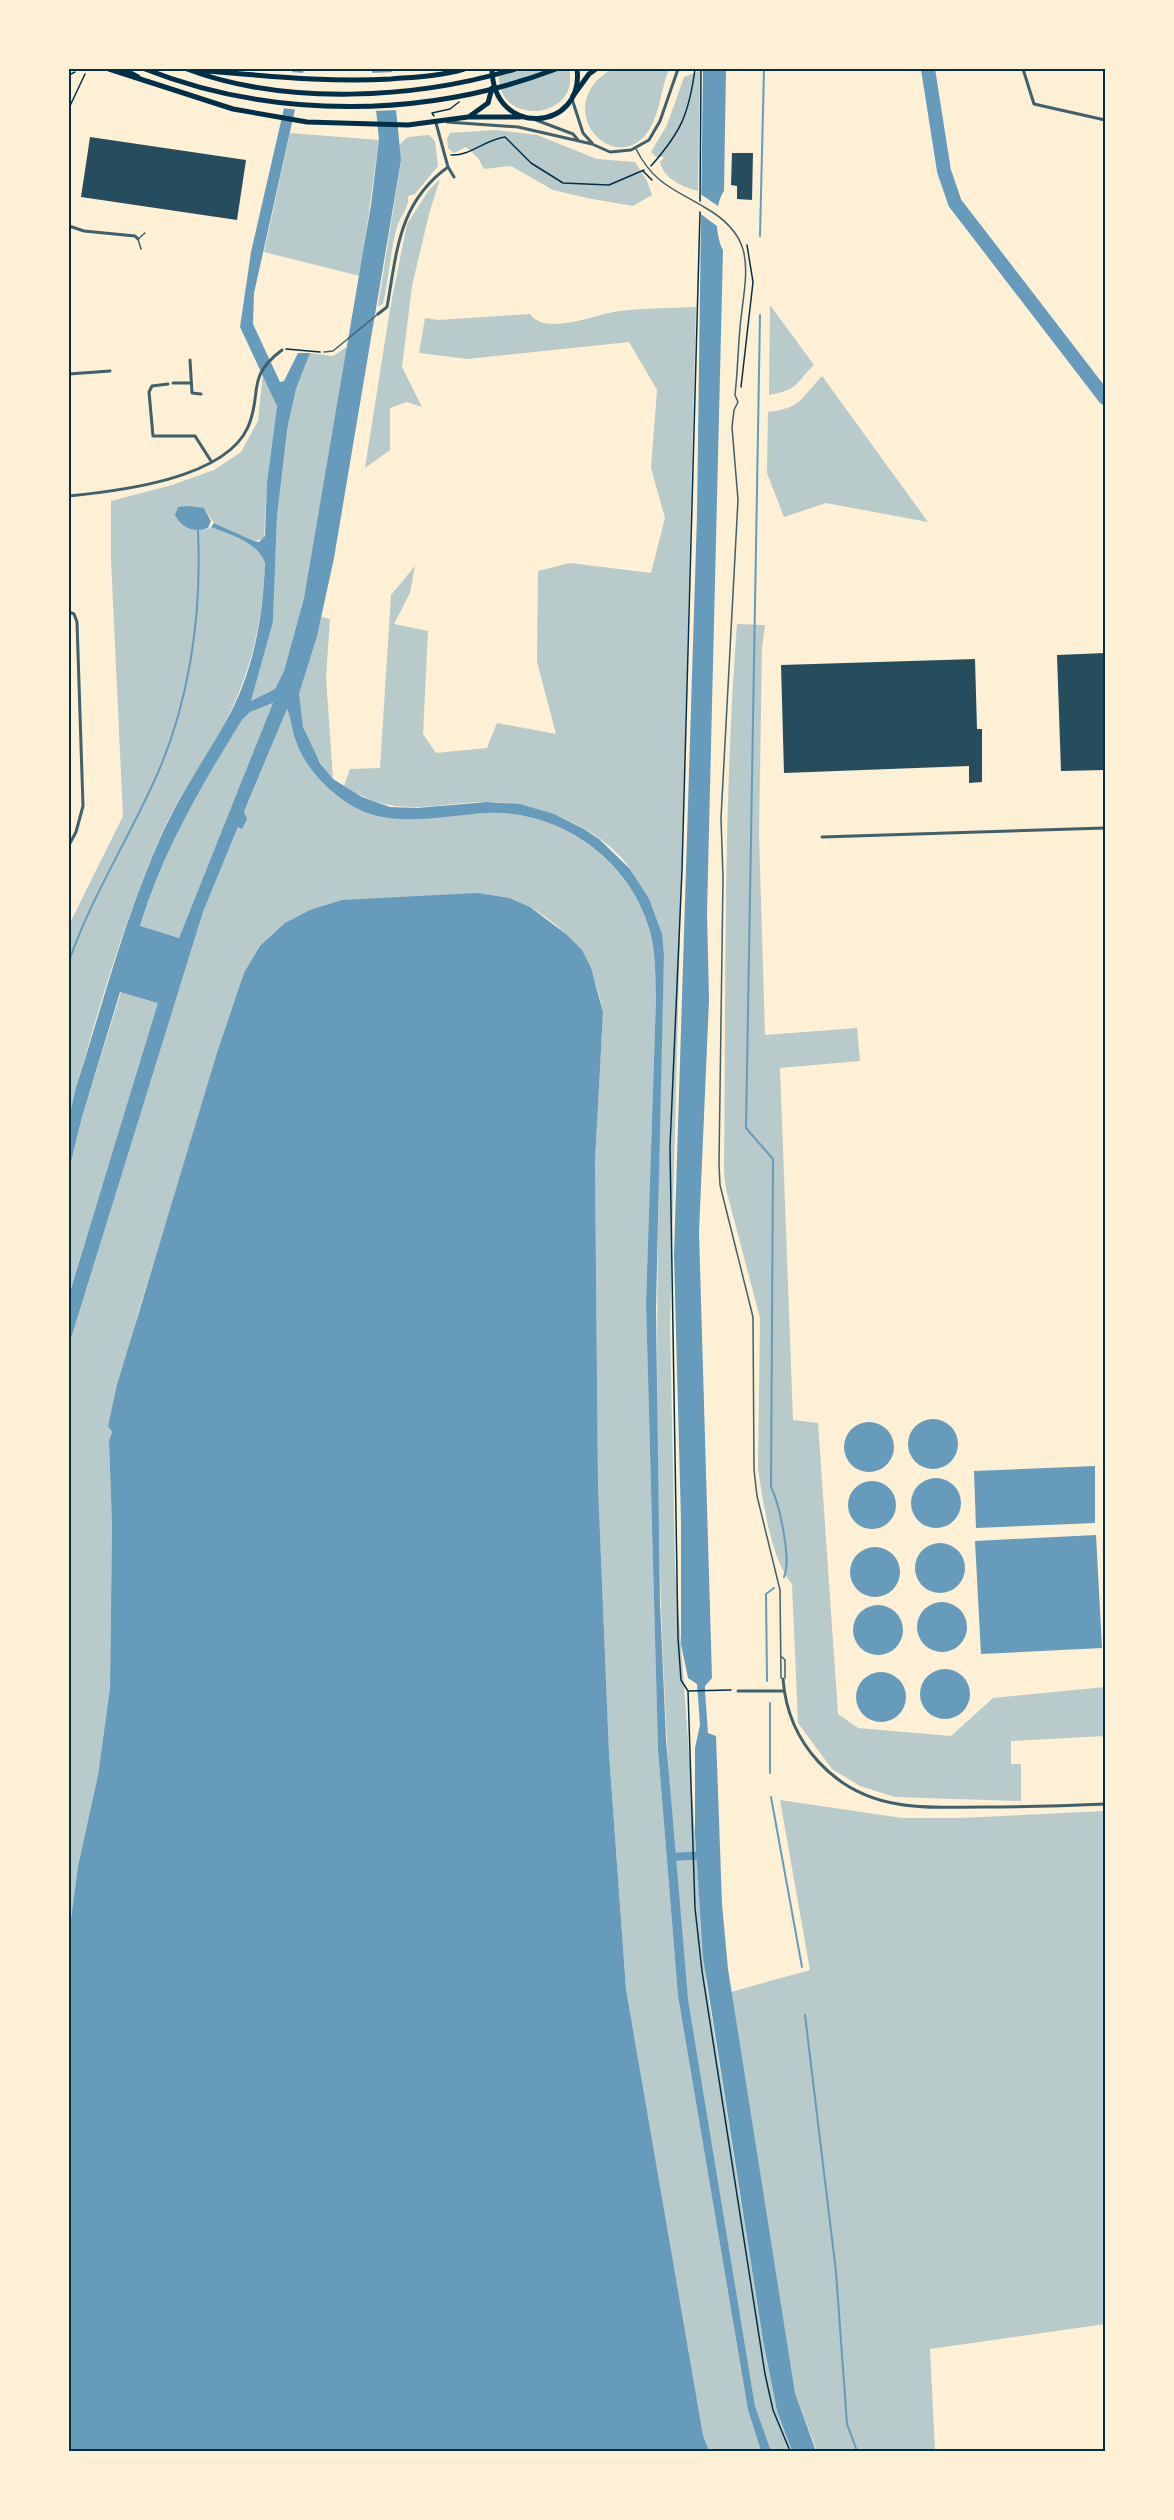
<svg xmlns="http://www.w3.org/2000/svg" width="1174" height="2520" viewBox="0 0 1174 2520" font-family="Arial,sans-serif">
<rect width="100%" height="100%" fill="#fdf0d5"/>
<path fill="#b9caca" d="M 499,69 L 569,69 C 582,120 492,130 499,69 Z
M 611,69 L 669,69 C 661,88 660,113 649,130 C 621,174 563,125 594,84 C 598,78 606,74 611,69 Z
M 700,71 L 698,191 C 684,187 664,180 660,162 L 664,157 L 656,157 L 651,152 L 667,125 L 684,77 Z
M 496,130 L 537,135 L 597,159 L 635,162 L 647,181 L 652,195 L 633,206 L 587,198 L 553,190 L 511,166 L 484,169 L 478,158 L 466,147 L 454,153 L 448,148 L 447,139 L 450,133 Z
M 290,133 L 379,140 L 360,276 L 264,252 Z
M 429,135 L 435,141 L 438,166 L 415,194 L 408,196 C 410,207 400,216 397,227 C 390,251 389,279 383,304 L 378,306 L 401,161 L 399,145 L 408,137 Z
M 440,179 L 429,214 L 412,286 L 402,367 L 422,407 L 407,402 L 390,408 L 390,450 L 365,468 L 390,309 L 407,224 L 429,190 Z
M 770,305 L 814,365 C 794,384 800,389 769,395 Z
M 696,307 L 670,1326 L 675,1565 L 706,1982 L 763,2340 L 777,2411 L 792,2451 L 771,2451 L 755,2406 L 688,1999 C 650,1652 654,1302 664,955 C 662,935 656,921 647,903 C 642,892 637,880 631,870 C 604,828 535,801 486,802 C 430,803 397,820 344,786 L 350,769 L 380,768 L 391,595 L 415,566 L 410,593 L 394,624 L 428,631 L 423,734 L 436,753 L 487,748 L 497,723 L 556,734 L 537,662 L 538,571 L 570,563 L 651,573 L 665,518 L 651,468 L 657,390 L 629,342 L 467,359 L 419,353 L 425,318 L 438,320 L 530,314 C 545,337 599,313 620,311 C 645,308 671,308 696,307 Z
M 348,346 L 304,598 L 284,671 L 275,689 L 251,701 L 273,622 L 277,516 L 289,420 L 296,389 L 310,353 L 333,356 Z
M 263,372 L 277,406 L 267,482 L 264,539 L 254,541 L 214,523 L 204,508 L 205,530 L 211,527 C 229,535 258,542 265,562 C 263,614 254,661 232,708 C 212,752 180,791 161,835 C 123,923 93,1024 69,1117 L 69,925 L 123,816 L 111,560 L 111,501 L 172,485 L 214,470 L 241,452 L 258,421 Z
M 822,376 L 928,522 L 826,503 L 784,517 L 767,473 L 768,412 C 802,408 801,398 822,376 Z
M 321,617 L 330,619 L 326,677 L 333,779 C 312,754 298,727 299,694 Z
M 737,624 L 765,625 L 762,648 L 759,834 L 765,1035 L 857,1028 L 860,1061 L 780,1068 L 793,1420 L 818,1423 L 838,1714 L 858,1728 L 951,1736 L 993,1698 L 1105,1687 L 1105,1736 L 1011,1741 L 1011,1764 L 1021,1764 L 1021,1801 L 895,1797 L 860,1786 L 832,1769 L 798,1723 L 792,1584 C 771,1560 763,1501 758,1469 L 760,1318 L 726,1189 L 724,1173 C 726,990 723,807 737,624 Z
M 274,703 L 179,938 L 140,927 C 163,851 201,786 242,720 L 250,712 Z
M 287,709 C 293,719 292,736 298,747 C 303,756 342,800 350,804 C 393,827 442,815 488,813 C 558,810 627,859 648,925 C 656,948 655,973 656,997 L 646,1303 L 658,1750 L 678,1996 L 748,2410 L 761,2451 L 709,2451 L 703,2435 L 626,1989 L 609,1753 L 598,1485 L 595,1162 L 603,1012 C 594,963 573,932 530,907 L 244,973 L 138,1313 L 108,1426 L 112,1432 L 109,1441 L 112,1526 L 110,1688 L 98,1775 L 78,1866 L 69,1934 L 69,1345 L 203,912 Z
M 121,992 L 159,1003 L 69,1294 L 69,1170 L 82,1117 Z
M 780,1800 L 902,1818 L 960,1818 L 1105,1811 L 1105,2324 L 930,2349 L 935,2451 L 817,2451 L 795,2393 L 731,1992 L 810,1970 Z"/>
<path fill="#669bbc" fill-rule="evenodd" d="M 293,69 L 304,69 L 254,293 L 253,324 L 280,382 L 284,381 L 298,353 L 310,353 L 296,389 L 288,425 L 277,516 L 273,622 L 251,701 L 275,689 L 284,671 L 304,598 L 371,205 L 379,140 L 372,69 L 392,69 L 401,160 L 334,558 L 317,636 L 299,694 L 303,727 L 320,763 L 333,779 L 362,797 L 390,807 L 417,808 L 487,802 L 520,804 L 554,814 L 584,829 L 599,839 L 630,869 L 649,899 L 662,934 L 664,955 L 656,1309 L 660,1602 L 666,1739 L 688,1999 L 755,2406 L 771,2451 L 761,2451 L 748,2410 L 678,1996 L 658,1750 L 646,1303 L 656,997 C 655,973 656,948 648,925 C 627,858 558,810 488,813 C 442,815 387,831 346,802 C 323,786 304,765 295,739 C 292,730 291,717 287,709 L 244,812 L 247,819 L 242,829 L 238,827 L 203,912 L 69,1345 L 69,1295 L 158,1003 L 120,992 L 82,1117 L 69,1170 L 69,1117 L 76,1088 C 103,1003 125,916 162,834 C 181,792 209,753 231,712 C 255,665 263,614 265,563 C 258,542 230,535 211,527 L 214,523 L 254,541 L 259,542 L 265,536 L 267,482 L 277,406 L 240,327 L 251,252 ZM 273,703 L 179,938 L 140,926 C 163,851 201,786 242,720 L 250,712 Z
M 703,69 L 726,69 L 724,191 C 714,205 715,235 723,250 L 707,913 L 709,1000 L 699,1232 L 712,1678 L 705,1686 L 705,1691 L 708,1733 L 716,1736 L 722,1904 L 728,1969 L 795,2393 L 816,2451 L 792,2451 L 777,2411 L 763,2340 L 703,1957 L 695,1834 L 695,1748 L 700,1725 L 697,1684 L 688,1678 L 681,1644 L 681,1521 L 674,1255 L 697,515 Z
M 189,506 L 204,508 L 211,521 L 208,528 C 193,533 182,528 175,515 L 178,507 Z
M 477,893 L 509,898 L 530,907 L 566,934 L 582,950 L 591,968 L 603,1012 L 595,1162 L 598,1485 L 609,1753 L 626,1989 L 703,2435 L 709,2451 L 69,2451 L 69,1934 L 78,1866 L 98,1775 L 110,1688 L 112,1526 L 109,1441 L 112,1432 L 108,1426 L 117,1385 L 217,1053 L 244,973 L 260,946 L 285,923 L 310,910 L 342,900 Z
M908 1444a25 25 0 1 1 50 0a25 25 0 1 1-50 0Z
M844 1447a25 25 0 1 1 50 0a25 25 0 1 1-50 0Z
M 1095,1466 L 1095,1523 L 976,1528 L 974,1471 Z
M911 1503a25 25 0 1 1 50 0a25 25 0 1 1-50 0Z
M848 1505a24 24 0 1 1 48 0a24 24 0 1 1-48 0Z
M 1096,1535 L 1102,1648 L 981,1654 L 975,1541 Z
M915 1568a25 25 0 1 1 50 0a25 25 0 1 1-50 0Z
M850 1572a25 25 0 1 1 50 0a25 25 0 1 1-50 0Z
M917 1627a25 25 0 1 1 50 0a25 25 0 1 1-50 0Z
M853 1630a25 25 0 1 1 50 0a25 25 0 1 1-50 0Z
M920 1694a25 25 0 1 1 50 0a25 25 0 1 1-50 0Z
M856 1697a25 25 0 1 1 50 0a25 25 0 1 1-50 0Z"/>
<path fill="#fdf0d5" d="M 289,72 L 306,73 L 299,110 L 282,108 Z
M 395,72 L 399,110 L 373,111 L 370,73 Z
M 699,193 L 721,208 L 721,229 L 698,212 Z"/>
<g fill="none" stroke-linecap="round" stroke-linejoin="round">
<path stroke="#669bbc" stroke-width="2" d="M 760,236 L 764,69
M 760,315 L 746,1128 L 773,1159 L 771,1487 C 779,1503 792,1560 784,1577
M 69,961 C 90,901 124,846 151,788 C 189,709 202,617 198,531
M 767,1681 L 766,1594 L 774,1588
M 770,1773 L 770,1703
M 771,1797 L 802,1967
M 805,2015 L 836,2272 L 847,2424 L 857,2451"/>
<path stroke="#669bbc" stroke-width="8" d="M 672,1857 L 706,1855"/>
<path stroke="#669bbc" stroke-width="14" d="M 928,69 L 944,171 L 955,203 L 1105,398"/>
</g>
<path fill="#264d5e" d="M 90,137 L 246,160 L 237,220 L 81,197 Z
M 732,153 L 753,153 L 752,200 L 737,199 L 737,186 L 731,185 Z
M 1105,653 L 1105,770 L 1061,771 L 1057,655 Z
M 975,659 L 977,729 L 982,729 L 982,782 L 969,783 L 969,766 L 784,773 L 781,665 Z"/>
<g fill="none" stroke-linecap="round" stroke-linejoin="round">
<path stroke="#003049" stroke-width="1.5" d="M 69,75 L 75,72
M 69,108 L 85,74
M 434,116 L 432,113 L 450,109 L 459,102
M 451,155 C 471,156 486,139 505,137 L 531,163 L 563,183 L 609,185 L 644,170
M 651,166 C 681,132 689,114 695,69
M 643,171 L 652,180
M 700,201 L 701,69
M 700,212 L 682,870 L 670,1147 L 678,1638 L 681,1680 L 688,1691 L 695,1908 L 702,1971 L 765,2374 L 773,2410 L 790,2451
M 286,349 L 320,352
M 741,387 L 753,282 L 747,245
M 688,1691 L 731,1690"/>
<path stroke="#3f606c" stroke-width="1.5" d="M 636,149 C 654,184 674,189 704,207 C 756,236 747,268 741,318 C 738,343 738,369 735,395 L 738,402 L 734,410 L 732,427 L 738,500 L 721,818 L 723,878 L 719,1164 L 720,1185 L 753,1317 L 754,1470 L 757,1496 L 780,1590 L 781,1678
M 141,249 L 138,239 L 145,233
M 324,352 L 333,351 L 378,314
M 782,1657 L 785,1660 L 785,1678"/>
<path stroke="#3f606c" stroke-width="3" d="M 1023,69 L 1034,104 L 1105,120
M 572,99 L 583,133 L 592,143
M 536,120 L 573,134 L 578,140
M 447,122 L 518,127 L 592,144 L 610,152 L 631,150 L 649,140 L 660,121 L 678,69
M 436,123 L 448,167 L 454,177
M 69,226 L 84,231 L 135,236 L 138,239
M 378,314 L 387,307 C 397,252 398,203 448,167
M 190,360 L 192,393 L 201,394
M 69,374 L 110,371
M 173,383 L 191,383
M 168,384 L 152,386 L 149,392 L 153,436 L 195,436 L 211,461
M 69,496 C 119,491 225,479 248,427 C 263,392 245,378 282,350
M 69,612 L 74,614 L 77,622 L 83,806 L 76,832 L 69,845
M 822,837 L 1105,828
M 783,1679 C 788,1744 835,1794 898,1804 C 925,1809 954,1807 981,1807 C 1022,1807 1064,1806 1105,1804
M 738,1691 L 784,1691"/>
<path stroke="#003049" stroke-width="5" d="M 109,69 L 233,109 L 307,122 L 408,125 L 468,117 L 520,117
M 123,69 L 138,77
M 492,69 C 493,139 585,131 577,69
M 470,116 L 488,103 L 492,88"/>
<path stroke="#003049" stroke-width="5" d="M 145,69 C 274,120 427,118 556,69
M 187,69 C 285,106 416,99 515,69
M 194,70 C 260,75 325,83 391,79 C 415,77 441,76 464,69
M 573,96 L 589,74 L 596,69"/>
</g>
<rect width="1174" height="2520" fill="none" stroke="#fdf0d5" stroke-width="141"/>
<rect x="70" y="70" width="1034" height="2380" fill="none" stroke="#003049" stroke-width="2"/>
</svg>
